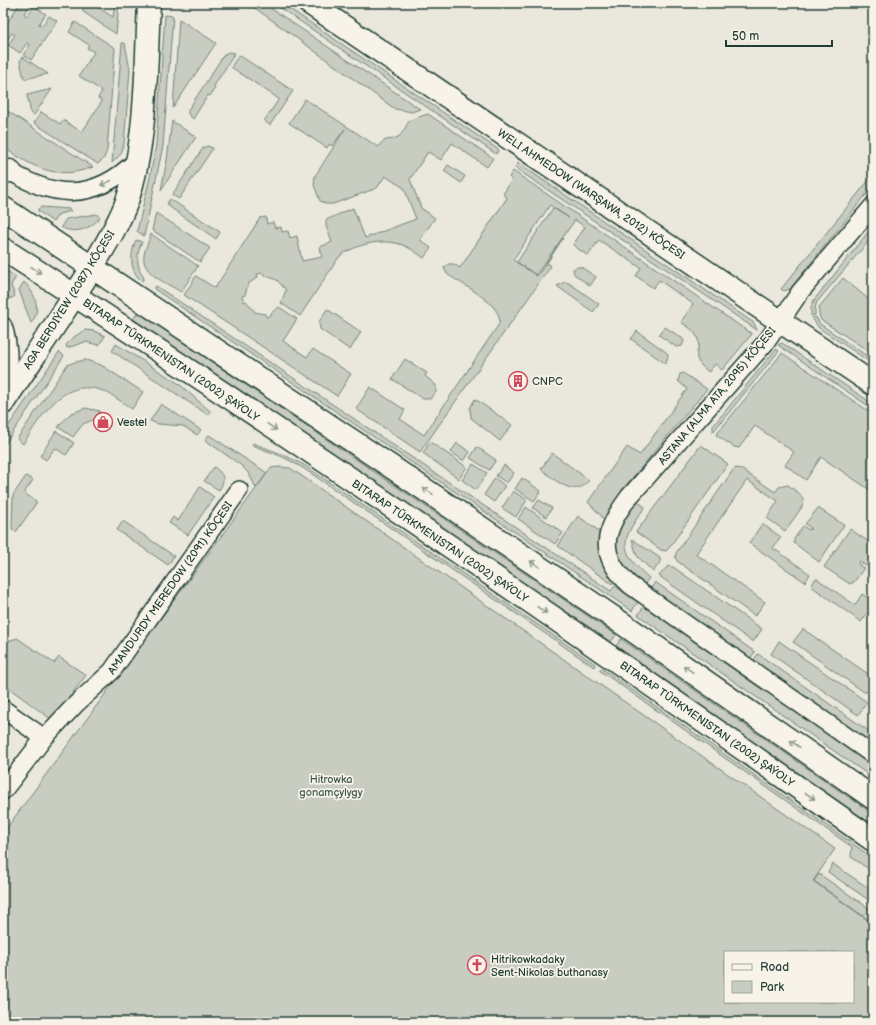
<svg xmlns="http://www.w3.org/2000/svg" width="876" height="1025" viewBox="0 0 876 1025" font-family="'Balsamiq Sans',sans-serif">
<rect width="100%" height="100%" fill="#eae8dd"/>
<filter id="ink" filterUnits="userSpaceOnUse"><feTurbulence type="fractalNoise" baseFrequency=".025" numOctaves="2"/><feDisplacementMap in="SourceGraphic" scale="8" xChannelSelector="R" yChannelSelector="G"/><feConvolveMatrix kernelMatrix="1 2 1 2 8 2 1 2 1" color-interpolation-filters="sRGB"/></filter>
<g filter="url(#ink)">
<path fill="#c8ccc1" stroke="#74847a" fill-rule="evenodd" d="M 20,3 L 31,4 L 24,14 L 27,16 L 34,6 L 46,14 L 39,24 L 42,26 L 49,16 L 57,21 L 31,60 L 23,55 L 30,45 L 27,43 L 20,53 L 8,45 L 15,35 L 12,33 L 5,43 L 3,42 L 3,29 Z
M 87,3 L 91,3 L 113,17 L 115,3 L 119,3 L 116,34 L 82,11 Z
M 248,3 L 263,3 L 420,109 L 412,112 L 395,109 Z
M 273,3 L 281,3 L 499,150 L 496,154 Z
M 165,15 L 173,16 L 163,146 L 144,236 L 137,231 L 150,177 L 156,145 Z
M 179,19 L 216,43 L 173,108 Z
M 75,22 L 115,48 L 107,150 L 104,158 L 98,164 L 34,123 L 41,112 L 60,124 L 63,120 L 82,132 L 102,101 L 98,98 L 102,91 L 79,76 L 94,52 L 87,48 L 89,45 L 69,32 Z
M 122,43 L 125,43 L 130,70 L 124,144 L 121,154 L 112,163 Z
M 228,52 L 235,53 L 214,86 L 215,88 L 210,96 L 208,95 L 193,119 L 188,114 L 188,110 L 223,56 Z
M 239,55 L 293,91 L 270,125 L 264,121 L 279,99 L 231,67 Z
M 23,57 L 48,74 L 24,79 L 20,61 Z
M 52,89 L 34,115 L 31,113 L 27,95 Z
M 305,99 L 378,147 C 386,136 388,142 398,137 C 403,134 406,125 410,120 L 428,114 L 493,158 L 487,167 L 452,143 L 441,160 L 428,152 L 410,179 L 421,208 L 435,218 L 420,240 L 431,248 L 424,258 C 418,254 412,249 405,246 C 385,237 355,244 339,257 L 300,316 L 281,303 L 286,290 L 277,280 L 264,275 L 263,273 L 257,274 L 258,277 L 248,284 L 245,295 L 242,296 L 244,302 L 246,301 L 255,312 L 265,314 L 266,317 L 271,315 L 271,313 L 279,307 L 297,319 L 283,341 L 307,357 L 313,349 L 351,374 L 337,396 L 184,295 L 196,276 L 215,288 L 260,218 L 266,217 L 267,224 L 273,222 L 275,228 L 281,227 L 282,232 L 288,231 L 290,238 L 297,236 L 302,261 L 322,257 L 320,247 L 332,242 L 326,226 L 326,220 L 353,208 L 365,238 L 416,219 L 404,188 L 385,176 L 377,188 L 333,204 L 326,204 L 320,201 L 314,185 L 315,176 L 345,129 L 332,146 L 329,144 L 327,148 L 289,123 Z
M 3,108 L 93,167 C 56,181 33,167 3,147 Z
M 172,121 L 196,137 L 161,190 L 167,160 Z
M 207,146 L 213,148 L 179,199 L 172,195 L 203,148 Z
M 518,163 L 754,323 L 757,330 L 515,168 Z
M 448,165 L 465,176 L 461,183 L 444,171 Z
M 513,171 L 752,334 L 722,370 L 715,364 L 709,372 C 685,355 705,350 696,335 C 693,329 686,326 681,322 L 693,304 L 659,280 L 653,288 L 636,276 L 641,268 L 599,240 L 588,256 L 573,245 L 585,227 L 575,220 L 536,275 L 517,262 L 553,208 L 569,218 L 550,205 L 513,260 L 537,276 L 563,238 L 547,263 L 551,266 L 420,452 L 356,409 L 370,387 L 405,410 L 400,419 L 424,435 L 499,324 C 505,305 461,284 447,274 L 444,268 L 448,264 L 454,264 L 460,268 L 507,198 L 503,194 L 512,180 L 509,177 Z
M 873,175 L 873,186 L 790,289 L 784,291 L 781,289 Z
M 170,199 L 220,232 L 216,239 L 171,208 L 167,203 Z
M 41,207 L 69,209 L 71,211 L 59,214 L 53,222 L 38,211 L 38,209 Z
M 156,213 L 210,248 L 200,262 L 152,230 Z
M 96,214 L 100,217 C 92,229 74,235 61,227 L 66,219 Z
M 873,226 L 873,236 L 817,302 L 815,308 L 815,315 L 811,316 L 811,307 L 814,300 Z
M 151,234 L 198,266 L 181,292 C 167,283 141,274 144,255 C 145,248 149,241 151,234 Z
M 136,240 L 142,242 C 136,254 136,266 144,278 L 142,281 C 129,271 130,254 136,240 Z
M 577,267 L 581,267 L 596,277 L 590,286 L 574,274 L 573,269 Z
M 3,268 L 16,277 L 11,285 L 15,296 L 10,299 L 3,286 Z
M 843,278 L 873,303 L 873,354 L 821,320 L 819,314 L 819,307 Z
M 24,282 C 35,292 42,311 31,323 L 19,290 Z
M 565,282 L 569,283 L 599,304 L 593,312 L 557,286 Z
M 156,286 L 611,591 L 615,586 L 638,602 L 632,611 L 154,289 Z
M 327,309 L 361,332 L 350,350 L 320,329 L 319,322 Z
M 138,312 L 616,635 L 611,642 L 133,319 Z
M 816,317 L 820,324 L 873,360 L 873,364 L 819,328 L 812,318 Z
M 665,327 L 682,338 L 684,341 L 682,346 L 676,347 L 659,335 Z
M 85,330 L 94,331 L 105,336 L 99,345 L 85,342 L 67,348 L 66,345 L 74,337 Z
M 637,331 L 666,352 L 668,355 L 666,364 L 631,339 Z
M 782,343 L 873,404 L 873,409 L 778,345 Z
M 116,344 L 178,383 L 211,412 L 208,415 L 112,351 Z
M 776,349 L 779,351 L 713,432 L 713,426 Z
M 59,352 L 64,356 L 3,447 L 3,434 Z
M 782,353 L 873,414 L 873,492 L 821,457 L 806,480 L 785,465 L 794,452 L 755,426 L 739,448 L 734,447 L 716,435 Z
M 405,359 L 427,373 L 425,376 L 436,385 L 436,392 L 430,399 L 423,399 L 392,379 Z
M 86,360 L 101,365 L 143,392 L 132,409 C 123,403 113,395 103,391 C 63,376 42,416 23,444 L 17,439 L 67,365 L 75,362 Z
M 683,373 L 707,389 L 623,489 L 604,519 L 588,502 L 627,447 L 640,455 L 687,389 L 678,381 L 680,374 Z
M 475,399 L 512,425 L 500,441 L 471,418 L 470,408 Z
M 161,404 L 201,430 L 197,435 L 183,426 L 158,424 L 150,421 Z
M 85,408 L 100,411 L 95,419 L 83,424 L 73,437 L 58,427 L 70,414 Z
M 56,431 L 74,443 L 66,455 L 55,448 L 46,460 L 40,456 Z
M 209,435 L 267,473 L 256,488 L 249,474 L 242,466 L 205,440 Z
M 430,442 L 467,467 L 459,479 L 423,453 Z
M 253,443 L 284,455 L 304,465 L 595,664 L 594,667 L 303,468 L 283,457 L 252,445 Z
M 457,443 L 470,452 L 464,461 L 451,452 Z
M 701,445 L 728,464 L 669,548 L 666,551 L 661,550 L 636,532 Z
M 477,447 L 496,460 L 489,470 L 470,458 Z
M 552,453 L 589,480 C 575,500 554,479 541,469 Z
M 473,464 L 487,473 L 476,490 L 462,480 Z
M 504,465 L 514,473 L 507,483 L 496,476 Z
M 214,467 C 224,474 226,480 219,490 L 204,481 Z
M 280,467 L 290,468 L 306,479 L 835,849 L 813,881 L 873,924 L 873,1022 L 3,1022 L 3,833 L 247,501 L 271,468 ZM 725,952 L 853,952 L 853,1002 L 725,1002 Z
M 736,468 L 741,469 L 775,492 L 779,487 L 788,485 L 800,494 L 803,500 L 802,507 L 785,531 L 767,518 L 778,501 L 747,480 L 696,554 L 765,602 L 755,616 L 677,561 L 675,557 L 676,553 L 733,470 Z
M 26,476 L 33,480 L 24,493 L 37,502 L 16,532 L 12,529 L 13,495 Z
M 495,478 L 505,486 L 494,502 L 484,495 Z
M 522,478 L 541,491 L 534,501 L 515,489 Z
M 200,487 L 214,497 L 188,535 L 169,523 L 173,517 L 178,521 Z
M 513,491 L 527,500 L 516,517 L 502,508 Z
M 539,500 L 552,508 L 546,517 L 533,508 Z
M 637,501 L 645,507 C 622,539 616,549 649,578 L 644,585 C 605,558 612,534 637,501 Z
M 526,507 L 563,533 L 555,544 L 518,519 Z
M 818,508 L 844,525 L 819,562 L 794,543 L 794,539 L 803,526 L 809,530 L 811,528 L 805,524 Z
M 578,516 L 599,531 C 597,550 602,567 614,581 L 612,584 L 558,546 Z
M 123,521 L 174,556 L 168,565 L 117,530 Z
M 762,524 L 781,537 L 773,548 L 810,574 L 805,582 L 749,543 Z
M 850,529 L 873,545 L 873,555 L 866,566 L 859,561 L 858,564 L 864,568 L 854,582 L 850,584 L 824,567 Z
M 632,539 L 660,558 L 660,562 L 653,572 L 637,556 Z
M 668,566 L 673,567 L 762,629 L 753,642 L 659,576 Z
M 816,578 L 855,605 L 862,594 L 873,601 L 873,605 L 861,622 L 811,586 Z
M 655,582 L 755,652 L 750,659 L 650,590 Z
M 644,606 L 873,765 L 873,778 L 638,615 Z
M 803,629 L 871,676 L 873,674 L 873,692 L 864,692 L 793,642 Z
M 17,638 L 54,663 L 59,657 L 86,675 L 56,716 L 51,719 L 3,684 L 3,643 Z
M 621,639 L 873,814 L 873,825 L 616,646 Z
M 779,641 L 867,702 L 858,715 L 771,654 Z
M 758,654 L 873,734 L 873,745 L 753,661 Z
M 601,668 L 873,858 L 873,872 L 851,857 L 852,847 L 599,670 Z
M 833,864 L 873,891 L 873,903 L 828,872 Z
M 819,874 L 873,911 L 873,923 L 814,881 Z"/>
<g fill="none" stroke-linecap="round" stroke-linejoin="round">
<g stroke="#1f3d34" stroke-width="20">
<path id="street" d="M 3,167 C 52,199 93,203 137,160
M 873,206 L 800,292 L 767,341 L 629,497 C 604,530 596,554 630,585 L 873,755
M 3,326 C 11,350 9,374 4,398
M 3,709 L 44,738
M 3,791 L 44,738 L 76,704 L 112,671 L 239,490"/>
</g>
<g stroke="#1f3d34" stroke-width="25">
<path id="secondary" d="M 309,3 L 873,384
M 3,172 L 10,171
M 3,208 L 393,468 L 626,626 L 873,798
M 3,249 C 298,439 586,639 873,840
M 3,403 C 32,359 62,316 90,271 C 103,249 118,226 127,201 C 147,143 146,65 149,3"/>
</g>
<use href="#street" stroke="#f7f3e8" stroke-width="17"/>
<use href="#secondary" stroke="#f7f3e8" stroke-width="22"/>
</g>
<defs><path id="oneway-shaft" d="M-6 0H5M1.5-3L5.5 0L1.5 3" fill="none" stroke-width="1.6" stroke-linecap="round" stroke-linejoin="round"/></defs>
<g stroke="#8b988e">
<use href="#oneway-shaft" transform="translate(106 183) rotate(155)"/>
<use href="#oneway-shaft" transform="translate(36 270) rotate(34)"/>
<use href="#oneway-shaft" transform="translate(272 427) rotate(34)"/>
<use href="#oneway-shaft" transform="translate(428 491) rotate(-146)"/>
<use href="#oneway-shaft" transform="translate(535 564) rotate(-146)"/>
<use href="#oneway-shaft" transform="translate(542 610) rotate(34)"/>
<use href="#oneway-shaft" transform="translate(688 669) rotate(-145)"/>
<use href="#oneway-shaft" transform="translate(795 744) rotate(-145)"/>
<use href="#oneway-shaft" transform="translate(810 796) rotate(35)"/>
</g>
</g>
<defs>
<g id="building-ring" transform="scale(1)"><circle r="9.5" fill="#f7f3e8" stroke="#d1495b" stroke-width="1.5"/><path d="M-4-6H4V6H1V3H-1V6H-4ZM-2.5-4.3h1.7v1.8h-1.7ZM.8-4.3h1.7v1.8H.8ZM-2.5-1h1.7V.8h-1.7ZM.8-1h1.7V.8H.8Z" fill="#d1495b"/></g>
<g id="shop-ring" transform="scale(1)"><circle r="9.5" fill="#f7f3e8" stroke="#d1495b" stroke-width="1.5"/><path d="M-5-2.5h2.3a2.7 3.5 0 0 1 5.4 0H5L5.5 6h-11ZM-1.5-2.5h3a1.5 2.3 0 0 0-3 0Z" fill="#d1495b"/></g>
<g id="church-ring" transform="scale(1)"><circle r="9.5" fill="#f7f3e8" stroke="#d1495b" stroke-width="1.5"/><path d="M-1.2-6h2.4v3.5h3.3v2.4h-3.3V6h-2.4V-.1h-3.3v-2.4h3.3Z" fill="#d1495b"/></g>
</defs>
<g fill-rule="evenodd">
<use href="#building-ring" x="518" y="381"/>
<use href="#shop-ring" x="103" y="422"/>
<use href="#church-ring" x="477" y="965"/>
</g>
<g text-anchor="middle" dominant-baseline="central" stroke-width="3.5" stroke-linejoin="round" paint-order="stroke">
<g font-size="11" fill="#1f3d34" stroke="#f7f3e8">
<text transform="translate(591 194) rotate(34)">WELI AHMEDOW (WARŞAWA, 2012) KÖÇESI</text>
<text transform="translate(69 300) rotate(-58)">AGA BERDIÝEW (2087) KÖÇESI</text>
<text transform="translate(171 360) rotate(34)">BITARAP TÜRKMENISTAN (2002) ŞAÝOLY</text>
<text transform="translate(717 396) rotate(-50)">ASTANA (ALMA ATA, 2095) KÖÇESI</text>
<text transform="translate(440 541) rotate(34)">BITARAP TÜRKMENISTAN (2002) ŞAÝOLY</text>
<text transform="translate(170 588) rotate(-55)">AMANDURDY MEREDOW (2091) KÖÇESI</text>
<text transform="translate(707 724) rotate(35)">BITARAP TÜRKMENISTAN (2002) ŞAÝOLY</text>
</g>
<g font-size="11" fill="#1f3d34" stroke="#f7f3e8" text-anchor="start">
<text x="532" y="381">CNPC</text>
<text x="117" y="422">Vestel</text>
<text x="491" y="959">Hitrikowkadaky<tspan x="491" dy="13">Sent-Nikolas buthanasy</tspan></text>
</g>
<g font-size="11" fill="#415a50" stroke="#f7f3e8">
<text x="331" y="779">Hitrowka<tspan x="331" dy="13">gonamçylygy</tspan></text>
</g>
</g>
<rect width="876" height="1025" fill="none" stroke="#f7f3e8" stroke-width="16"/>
<rect x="8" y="8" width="860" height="1009" fill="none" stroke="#1f3d34" stroke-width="1.5" filter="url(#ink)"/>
<rect x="724" y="951" width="130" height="52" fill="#f7f3e8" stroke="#a1aaa0"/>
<rect x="732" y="964" width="20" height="6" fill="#f7f3e8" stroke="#a1aaa0"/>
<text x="760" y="971" font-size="12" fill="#1f3d34">Road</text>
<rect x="732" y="981" width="20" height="12" fill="#c8ccc1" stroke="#a1aaa0"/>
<text x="760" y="991" font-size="12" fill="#1f3d34">Park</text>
<path d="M726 40v6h106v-6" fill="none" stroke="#1f3d34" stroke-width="2"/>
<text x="732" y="40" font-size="12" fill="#1f3d34" stroke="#f7f3e8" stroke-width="3" paint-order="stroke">50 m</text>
</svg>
